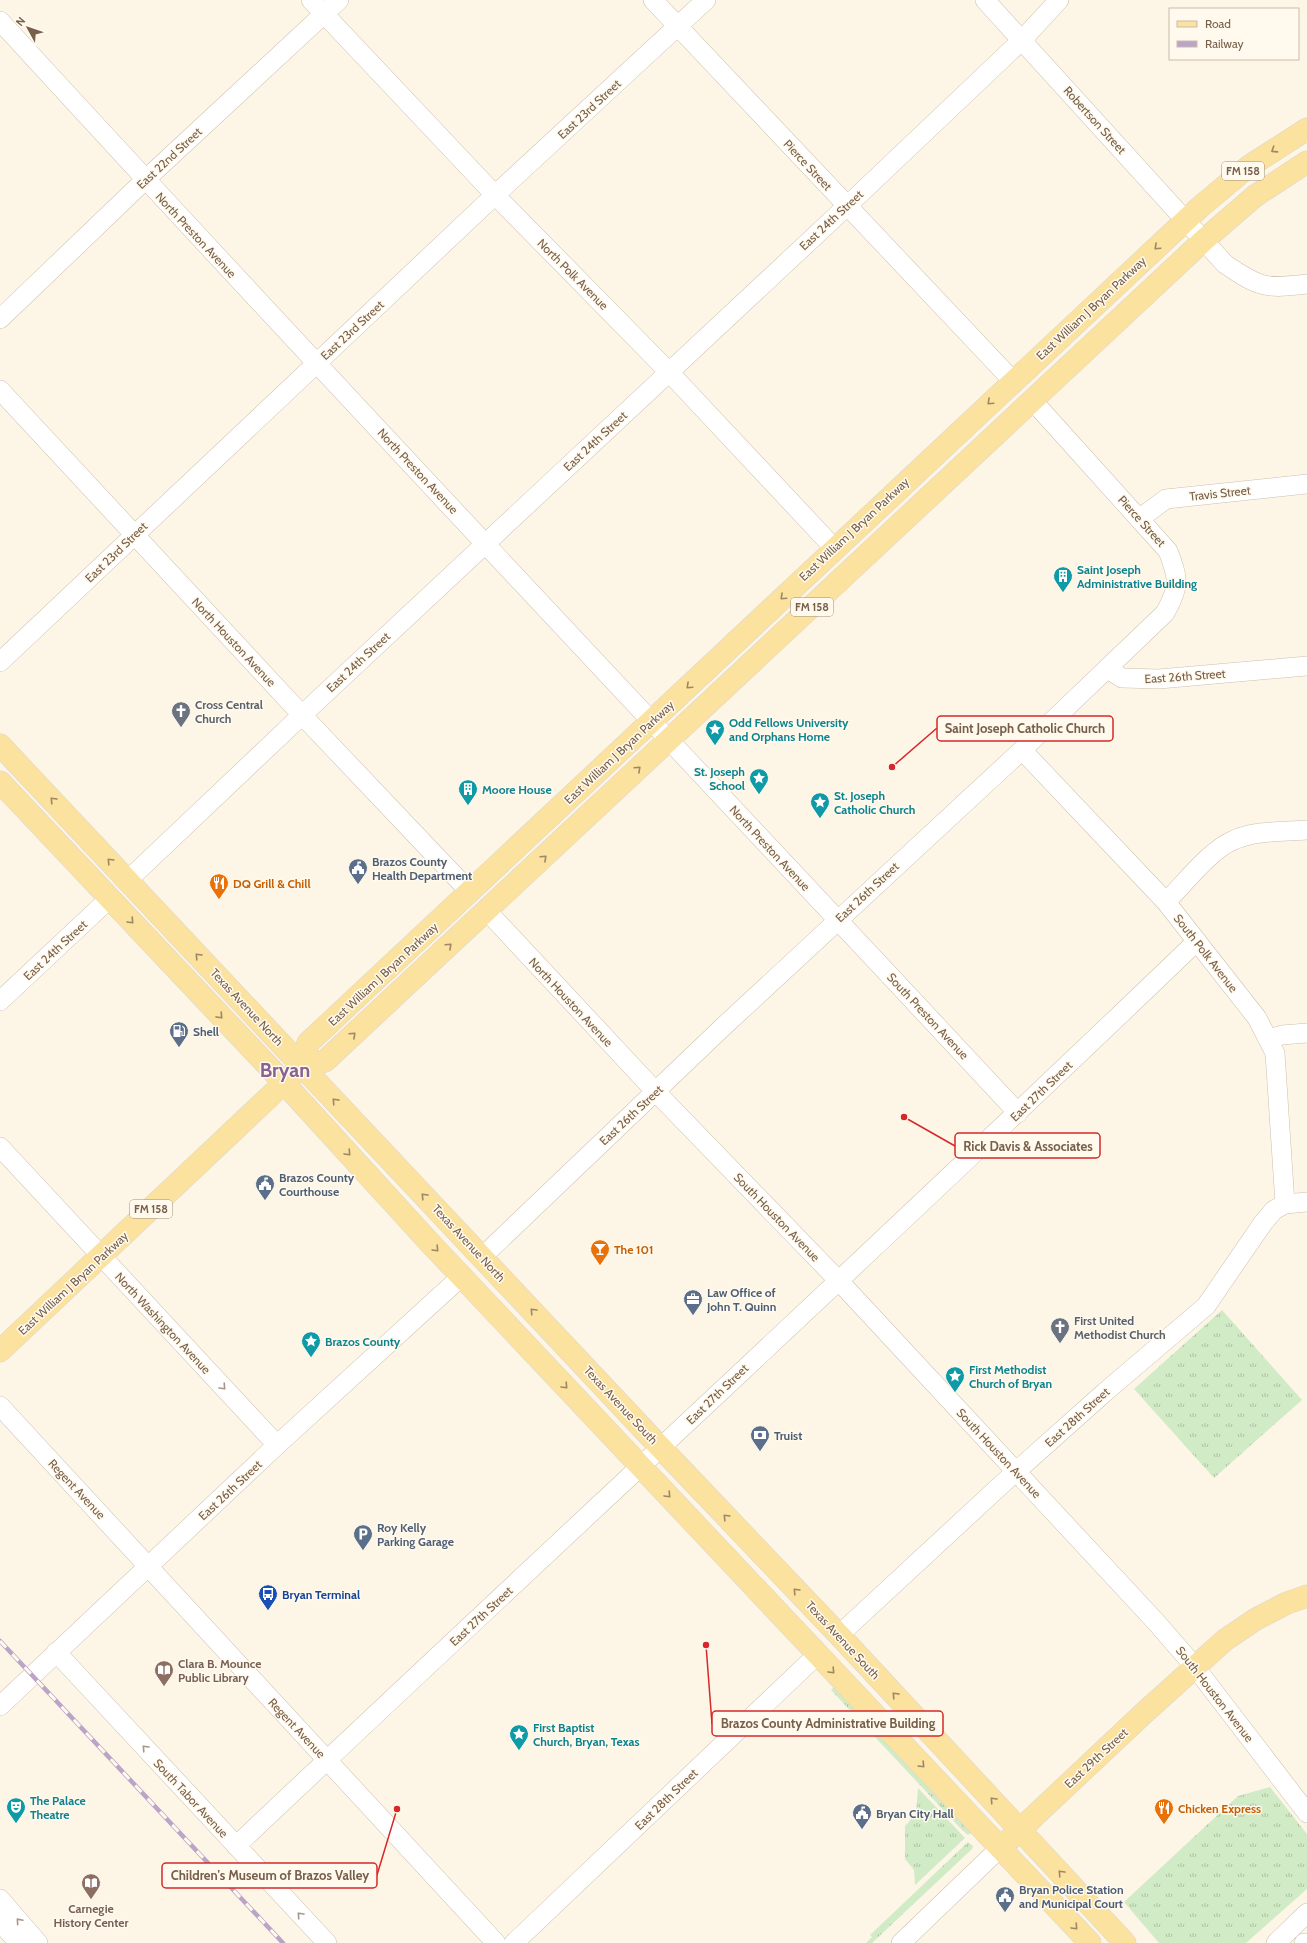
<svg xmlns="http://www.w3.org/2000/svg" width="1307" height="1943" viewBox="0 0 1307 1943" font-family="Cabin,sans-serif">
<defs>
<pattern id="grass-tufts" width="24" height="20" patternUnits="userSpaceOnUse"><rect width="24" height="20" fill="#d0ebc5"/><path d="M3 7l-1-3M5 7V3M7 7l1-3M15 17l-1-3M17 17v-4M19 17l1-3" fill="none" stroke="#aec2a2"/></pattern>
</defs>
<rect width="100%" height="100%" fill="#fdf6e7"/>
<path fill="url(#grass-tufts)" d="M 1222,1310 L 1302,1400 L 1214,1478 L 1134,1389 Z
M 834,1687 L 971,1833 L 968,1835 L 962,1830 L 831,1690 Z
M 1270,1787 L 1307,1834 L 1307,1889 L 1246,1943 L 1159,1943 L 1124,1902 L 1238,1796 Z
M 918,1788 L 965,1838 L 915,1885 L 914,1870 L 905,1859 L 905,1826 L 916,1814 Z
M 968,1842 L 973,1846 L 972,1849 L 872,1943 L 866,1943 L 872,1937 L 870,1935 Z"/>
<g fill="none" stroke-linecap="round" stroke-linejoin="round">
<g stroke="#cfbfad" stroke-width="20">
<path id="minor" d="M 311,0 L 495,195 L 669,372 L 834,548
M 653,0 L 1013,381
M 985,0 L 1225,264 C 1260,288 1266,289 1307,284
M 0,21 C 336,388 679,749 1018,1113
M 0,319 L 145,180 L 339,0
M 0,390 L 302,715 L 470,892
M 1139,519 L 1166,499 L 1307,484
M 0,662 L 495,195 L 706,0
M 1108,669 L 1122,678 L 1159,679 L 1307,666
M 1022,750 L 1166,902 L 1257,1018 L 1275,1053 L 1285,1204
M 128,880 L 302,715 L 847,206 L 1022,40 L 1059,0
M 1166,902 C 1184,884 1211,849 1234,840 C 1256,830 1284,832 1307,830
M 487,911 L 656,1092 L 838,1280 L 1156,1622 L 1195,1667 L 1307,1813
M 0,1001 L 109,899
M 1269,1039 L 1282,1035 L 1307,1033
M 0,1147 L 277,1445
M 482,1257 L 724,1026 L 1022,750 L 1165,613 C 1180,586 1179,580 1168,551 L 1032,400
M 0,1406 L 496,1943
M 839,1635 L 1001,1485 L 1105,1392 L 1206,1306 L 1263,1223 L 1274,1210 L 1285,1204 L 1307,1202
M 56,1652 L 327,1943
M 0,1706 L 277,1445 L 462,1276
M 236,1846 C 556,1543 880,1246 1197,941
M 0,1899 L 38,1943
M 0,1922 L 19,1943
M 514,1943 L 817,1655
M 901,1943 L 1001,1847
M 1276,1943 L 1307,1913
M 1304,1943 L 1307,1943"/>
</g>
<g stroke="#dcd5d0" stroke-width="23">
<path id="major" d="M 0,745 L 661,1448 L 839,1635 L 1125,1943
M 0,782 L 284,1083 L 430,1243 L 1090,1943
M 302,1066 L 325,1061 L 1204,240 L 1255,196 L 1307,162
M 0,1351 L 302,1066 L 308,1043 L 1200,207 L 1248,167 L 1307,129
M 1010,1839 L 1144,1713 L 1225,1640 L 1256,1619 L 1287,1603 L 1307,1596"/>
</g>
<use href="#minor" stroke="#fff" stroke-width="19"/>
<use href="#major" stroke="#fbe29f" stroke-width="22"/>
<g stroke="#bba4c7" stroke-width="4.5">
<path id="rail" d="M 0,1641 L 283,1943"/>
</g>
<use href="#rail" stroke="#fffaed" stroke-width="3" stroke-dasharray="9" stroke-linecap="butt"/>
</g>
<defs><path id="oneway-chevron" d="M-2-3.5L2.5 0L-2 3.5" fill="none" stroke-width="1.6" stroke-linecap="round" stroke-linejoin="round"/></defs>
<g stroke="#9f8664">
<use href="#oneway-chevron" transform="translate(1274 150) rotate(147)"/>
<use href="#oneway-chevron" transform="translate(1157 247) rotate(137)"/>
<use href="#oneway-chevron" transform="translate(990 402) rotate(137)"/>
<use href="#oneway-chevron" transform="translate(783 597) rotate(137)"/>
<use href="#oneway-chevron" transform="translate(689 686) rotate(137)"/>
<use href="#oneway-chevron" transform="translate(638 769) rotate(-43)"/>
<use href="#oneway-chevron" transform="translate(53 800) rotate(-133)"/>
<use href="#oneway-chevron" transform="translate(544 858) rotate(-43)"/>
<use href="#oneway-chevron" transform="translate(110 861) rotate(-134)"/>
<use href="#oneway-chevron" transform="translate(131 921) rotate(47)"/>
<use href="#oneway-chevron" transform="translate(449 946) rotate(-43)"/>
<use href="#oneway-chevron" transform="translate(198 956) rotate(-133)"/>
<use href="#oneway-chevron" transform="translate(220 1016) rotate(47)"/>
<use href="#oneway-chevron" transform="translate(353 1035) rotate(-43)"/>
<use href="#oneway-chevron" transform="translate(335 1101) rotate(-133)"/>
<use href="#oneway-chevron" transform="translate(348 1153) rotate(47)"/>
<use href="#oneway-chevron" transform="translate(424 1196) rotate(-133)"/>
<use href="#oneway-chevron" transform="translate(436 1249) rotate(46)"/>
<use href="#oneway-chevron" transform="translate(533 1311) rotate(-133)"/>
<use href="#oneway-chevron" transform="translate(565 1386) rotate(47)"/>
<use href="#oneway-chevron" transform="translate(668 1495) rotate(47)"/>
<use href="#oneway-chevron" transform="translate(726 1517) rotate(-134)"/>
<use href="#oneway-chevron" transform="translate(796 1591) rotate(-134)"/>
<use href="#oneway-chevron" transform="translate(832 1671) rotate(47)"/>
<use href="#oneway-chevron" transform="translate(895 1695) rotate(-133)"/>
<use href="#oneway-chevron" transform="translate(922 1765) rotate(46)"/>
<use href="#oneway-chevron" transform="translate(993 1800) rotate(-133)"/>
<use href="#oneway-chevron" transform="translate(1061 1873) rotate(-133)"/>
<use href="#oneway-chevron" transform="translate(1075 1927) rotate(47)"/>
</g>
<g stroke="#a7978a">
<use href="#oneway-chevron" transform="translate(223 1387) rotate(47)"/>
<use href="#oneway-chevron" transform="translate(145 1748) rotate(-133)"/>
<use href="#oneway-chevron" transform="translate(300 1915) rotate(-133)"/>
<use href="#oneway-chevron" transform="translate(19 1921) rotate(-131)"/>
</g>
<defs>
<g id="building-pin" transform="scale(1)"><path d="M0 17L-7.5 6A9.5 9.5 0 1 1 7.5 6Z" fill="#0f9aa8" stroke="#fffaed"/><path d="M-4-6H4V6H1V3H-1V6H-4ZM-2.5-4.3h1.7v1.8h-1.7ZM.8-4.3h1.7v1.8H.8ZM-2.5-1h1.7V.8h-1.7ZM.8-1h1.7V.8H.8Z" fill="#fff"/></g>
<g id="church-pin" transform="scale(1)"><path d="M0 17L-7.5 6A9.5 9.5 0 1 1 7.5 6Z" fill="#6b7280" stroke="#fffaed"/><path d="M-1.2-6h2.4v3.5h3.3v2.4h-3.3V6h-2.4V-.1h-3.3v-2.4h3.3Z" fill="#fff"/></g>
<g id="sight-pin" transform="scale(1)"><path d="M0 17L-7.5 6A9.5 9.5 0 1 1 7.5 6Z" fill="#0f9aa8" stroke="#fffaed"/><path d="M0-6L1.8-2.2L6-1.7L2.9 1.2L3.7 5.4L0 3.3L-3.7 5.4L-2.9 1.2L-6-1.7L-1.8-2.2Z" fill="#fff"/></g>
<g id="civic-pin" transform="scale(1)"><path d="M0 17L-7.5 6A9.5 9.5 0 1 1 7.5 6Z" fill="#5c6f8a" stroke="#fffaed"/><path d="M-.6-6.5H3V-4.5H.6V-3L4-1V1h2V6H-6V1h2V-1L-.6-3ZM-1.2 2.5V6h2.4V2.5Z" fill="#fff"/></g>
<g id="restaurant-pin" transform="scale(1)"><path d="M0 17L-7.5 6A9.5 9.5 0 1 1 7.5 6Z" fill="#e8710a" stroke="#fffaed"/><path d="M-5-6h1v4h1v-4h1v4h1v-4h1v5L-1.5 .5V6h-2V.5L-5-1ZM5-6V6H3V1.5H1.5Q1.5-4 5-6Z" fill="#fff"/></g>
<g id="fuel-pin" transform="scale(1)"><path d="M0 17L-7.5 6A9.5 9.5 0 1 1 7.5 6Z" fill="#5c6f8a" stroke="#fffaed"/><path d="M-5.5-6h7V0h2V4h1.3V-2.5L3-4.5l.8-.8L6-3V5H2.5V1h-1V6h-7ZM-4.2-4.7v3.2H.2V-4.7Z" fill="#fff"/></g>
<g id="bar-pin" transform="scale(1)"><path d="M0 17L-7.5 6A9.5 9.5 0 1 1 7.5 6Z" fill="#e8710a" stroke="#fffaed"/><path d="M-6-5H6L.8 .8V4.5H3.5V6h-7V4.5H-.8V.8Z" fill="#fff"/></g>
<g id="office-pin" transform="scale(1)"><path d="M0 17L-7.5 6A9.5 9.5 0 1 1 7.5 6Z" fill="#5c6f8a" stroke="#fffaed"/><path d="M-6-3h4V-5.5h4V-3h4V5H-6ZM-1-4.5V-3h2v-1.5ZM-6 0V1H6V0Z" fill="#fff"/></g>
<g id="bank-pin" transform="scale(1)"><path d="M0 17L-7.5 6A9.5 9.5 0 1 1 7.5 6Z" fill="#5c6f8a" stroke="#fffaed"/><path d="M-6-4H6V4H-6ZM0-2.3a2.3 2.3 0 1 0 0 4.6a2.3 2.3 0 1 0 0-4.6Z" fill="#fff"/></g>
<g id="parking-pin" transform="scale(1)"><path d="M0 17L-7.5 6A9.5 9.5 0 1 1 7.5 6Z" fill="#5c6f8a" stroke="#fffaed"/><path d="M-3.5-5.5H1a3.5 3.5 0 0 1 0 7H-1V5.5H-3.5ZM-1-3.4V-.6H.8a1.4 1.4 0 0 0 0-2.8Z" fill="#fff"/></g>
<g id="bus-pin" transform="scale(1)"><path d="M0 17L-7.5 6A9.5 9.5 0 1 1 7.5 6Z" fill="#1a4fb4" stroke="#fffaed"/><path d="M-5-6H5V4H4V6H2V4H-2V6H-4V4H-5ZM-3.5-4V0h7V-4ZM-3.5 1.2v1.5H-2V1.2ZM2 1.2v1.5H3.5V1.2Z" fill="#fff"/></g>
<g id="library-pin" transform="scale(1)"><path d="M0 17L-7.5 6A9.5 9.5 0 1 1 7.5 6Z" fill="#8d6e63" stroke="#fffaed"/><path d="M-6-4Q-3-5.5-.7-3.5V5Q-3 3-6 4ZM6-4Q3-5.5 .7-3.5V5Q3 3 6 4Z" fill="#fff"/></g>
<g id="theatre-pin" transform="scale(1)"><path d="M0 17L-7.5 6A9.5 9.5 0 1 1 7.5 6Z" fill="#0f9aa8" stroke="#fffaed"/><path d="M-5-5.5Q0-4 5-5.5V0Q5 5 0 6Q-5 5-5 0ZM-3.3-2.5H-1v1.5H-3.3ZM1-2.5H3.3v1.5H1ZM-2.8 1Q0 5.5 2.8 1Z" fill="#fff"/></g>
</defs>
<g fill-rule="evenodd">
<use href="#building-pin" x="1063" y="576"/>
<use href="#church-pin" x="181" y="711"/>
<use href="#sight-pin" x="715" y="729"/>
<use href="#sight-pin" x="759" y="778"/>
<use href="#building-pin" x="468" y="789"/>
<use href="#sight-pin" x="820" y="802"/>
<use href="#civic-pin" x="358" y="868"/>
<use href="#restaurant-pin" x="219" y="883"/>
<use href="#fuel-pin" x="179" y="1031"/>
<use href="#civic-pin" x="265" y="1184"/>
<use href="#bar-pin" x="600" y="1249"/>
<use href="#office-pin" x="693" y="1299"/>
<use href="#church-pin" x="1060" y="1327"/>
<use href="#sight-pin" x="311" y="1341"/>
<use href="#sight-pin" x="955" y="1376"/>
<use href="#bank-pin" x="760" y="1435"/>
<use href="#parking-pin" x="363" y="1534"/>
<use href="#bus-pin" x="268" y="1594"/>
<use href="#library-pin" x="164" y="1670"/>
<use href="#sight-pin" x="519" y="1734"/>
<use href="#theatre-pin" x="16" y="1807"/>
<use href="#restaurant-pin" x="1164" y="1808"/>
<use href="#civic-pin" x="862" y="1813"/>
<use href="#library-pin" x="91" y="1883"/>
<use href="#civic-pin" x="1005" y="1896"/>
</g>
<g text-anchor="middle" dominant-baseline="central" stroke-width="3" stroke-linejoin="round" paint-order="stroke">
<g fill="#fffaed" stroke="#a08e7c" stroke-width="1">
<rect x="1222" y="162" width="42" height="18" rx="3"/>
<rect x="791" y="598" width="42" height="18" rx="3"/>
<rect x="130" y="1200" width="42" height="18" rx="3"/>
</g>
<g font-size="11" font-weight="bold" fill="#775f4b">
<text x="1243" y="171">FM 158</text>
<text x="812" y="607">FM 158</text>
<text x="151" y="1209">FM 158</text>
</g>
<g font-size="12" fill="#775f4b" stroke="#fffaed">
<text transform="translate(589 109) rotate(-43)">East 23rd Street</text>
<text transform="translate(1095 120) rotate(48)">Robertson Street</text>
<text transform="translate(169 158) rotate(-43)">East 22nd Street</text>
<text transform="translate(808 165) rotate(47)">Pierce Street</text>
<text transform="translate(831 220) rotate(-43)">East 24th Street</text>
<text transform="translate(196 235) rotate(47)">North Preston Avenue</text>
<text transform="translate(573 274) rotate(45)">North Polk Avenue</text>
<text transform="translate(1091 308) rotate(-43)">East William J Bryan Parkway</text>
<text transform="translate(352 330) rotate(-43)">East 23rd Street</text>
<text transform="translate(595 441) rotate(-43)">East 24th Street</text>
<text transform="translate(418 471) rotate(47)">North Preston Avenue</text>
<text transform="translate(1220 493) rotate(-6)">Travis Street</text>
<text transform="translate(1142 521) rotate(48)">Pierce Street</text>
<text transform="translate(854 529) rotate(-43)">East William J Bryan Parkway</text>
<text transform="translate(116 552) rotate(-44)">East 23rd Street</text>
<text transform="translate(234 642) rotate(47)">North Houston Avenue</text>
<text transform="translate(358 662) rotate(-43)">East 24th Street</text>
<text transform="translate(1185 676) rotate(-4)">East 26th Street</text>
<text transform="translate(619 752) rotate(-43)">East William J Bryan Parkway</text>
<text transform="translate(770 848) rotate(47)">North Preston Avenue</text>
<text transform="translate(867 892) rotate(-43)">East 26th Street</text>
<text transform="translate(55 950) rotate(-43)">East 24th Street</text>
<text transform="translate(1206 953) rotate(52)">South Polk Avenue</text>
<text transform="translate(383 974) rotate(-43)">East William J Bryan Parkway</text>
<text transform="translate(571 1002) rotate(47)">North Houston Avenue</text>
<text transform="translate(247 1007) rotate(47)">Texas Avenue North</text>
<text transform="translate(928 1016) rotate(47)">South Preston Avenue</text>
<text transform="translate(1041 1091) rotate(-44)">East 27th Street</text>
<text transform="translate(631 1115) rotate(-43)">East 26th Street</text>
<text transform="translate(777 1217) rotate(46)">South Houston Avenue</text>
<text transform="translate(469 1243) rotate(47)">Texas Avenue North</text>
<text transform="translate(73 1283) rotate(-43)">East William J Bryan Parkway</text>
<text transform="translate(163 1323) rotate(47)">North Washington Avenue</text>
<text transform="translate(717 1394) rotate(-44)">East 27th Street</text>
<text transform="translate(621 1405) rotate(47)">Texas Avenue South</text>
<text transform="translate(1077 1417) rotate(-42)">East 28th Street</text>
<text transform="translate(999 1453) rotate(47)">South Houston Avenue</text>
<text transform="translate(77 1489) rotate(47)">Regent Avenue</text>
<text transform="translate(230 1490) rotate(-43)">East 26th Street</text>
<text transform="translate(481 1616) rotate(-43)">East 27th Street</text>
<text transform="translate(843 1640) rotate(47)">Texas Avenue South</text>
<text transform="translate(1215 1694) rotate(52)">South Houston Avenue</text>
<text transform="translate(297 1728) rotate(47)">Regent Avenue</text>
<text transform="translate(1096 1758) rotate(-43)">East 29th Street</text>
<text transform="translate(191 1798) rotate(47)">South Tabor Avenue</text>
<text transform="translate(666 1799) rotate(-44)">East 28th Street</text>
</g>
<g font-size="12" font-weight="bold" fill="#0d838f" stroke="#fffaed" text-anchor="start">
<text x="1077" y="569">Saint Joseph<tspan x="1077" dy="14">Administrative Building</tspan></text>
<text x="729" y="722">Odd Fellows University<tspan x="729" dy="14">and Orphans Home</tspan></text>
<text x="745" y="771" text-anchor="end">St. Joseph<tspan x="745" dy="14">School</tspan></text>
<text x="482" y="789">Moore House</text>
<text x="834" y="795">St. Joseph<tspan x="834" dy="14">Catholic Church</tspan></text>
<text x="325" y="1341">Brazos County</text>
<text x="969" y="1369">First Methodist<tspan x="969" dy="14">Church of Bryan</tspan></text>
<text x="533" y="1727">First Baptist<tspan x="533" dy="14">Church, Bryan, Texas</tspan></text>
<text x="30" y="1800">The Palace<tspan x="30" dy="14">Theatre</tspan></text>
</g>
<g font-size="12" font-weight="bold" fill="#5b616d" stroke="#fffaed" text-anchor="start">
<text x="195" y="704">Cross Central<tspan x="195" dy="14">Church</tspan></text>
<text x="1074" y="1320">First United<tspan x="1074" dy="14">Methodist Church</tspan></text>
</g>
<g font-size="12" font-weight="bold" fill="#4e5e75" stroke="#fffaed" text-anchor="start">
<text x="372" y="861">Brazos County<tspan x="372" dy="14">Health Department</tspan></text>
<text x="193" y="1031">Shell</text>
<text x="279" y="1177">Brazos County<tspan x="279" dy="14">Courthouse</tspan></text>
<text x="707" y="1292">Law Office of<tspan x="707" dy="14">John T. Quinn</tspan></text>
<text x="774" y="1435">Truist</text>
<text x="377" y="1527">Roy Kelly<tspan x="377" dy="14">Parking Garage</tspan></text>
<text x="876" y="1813">Bryan City Hall</text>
<text x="1019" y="1889">Bryan Police Station<tspan x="1019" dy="14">and Municipal Court</tspan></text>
</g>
<g font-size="12" font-weight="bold" fill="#c56008" stroke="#fffaed" text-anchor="start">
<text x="233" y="883">DQ Grill &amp; Chill</text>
<text x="614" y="1249">The 101</text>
<text x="1178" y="1808">Chicken Express</text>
</g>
<g font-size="12" font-weight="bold" fill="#164399" stroke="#fffaed" text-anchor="start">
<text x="282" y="1594">Bryan Terminal</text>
</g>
<g font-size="12" font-weight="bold" fill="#785e54" stroke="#fffaed" text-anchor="start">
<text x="178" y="1663">Clara B. Mounce<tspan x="178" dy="14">Public Library</tspan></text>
<text x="91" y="1908" text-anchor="middle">Carnegie<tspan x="91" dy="14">History Center</tspan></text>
</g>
<g font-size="20" font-weight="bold" fill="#886293" stroke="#fffaed">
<text x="285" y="1070">Bryan</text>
</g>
</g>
<path fill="none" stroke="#d62828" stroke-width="1.5" d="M892 767L937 728M904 1117L955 1146M706 1645L712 1724M397 1809L377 1875"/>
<g fill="#d62828" stroke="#fffaed" stroke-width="1.5">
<circle cx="892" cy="767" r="4"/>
<circle cx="904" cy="1117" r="4"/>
<circle cx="706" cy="1645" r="4"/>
<circle cx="397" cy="1809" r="4"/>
</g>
<g fill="#fffaed" stroke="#d62828" stroke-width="1.5">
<rect x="937" y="716" width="176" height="25" rx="4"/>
<rect x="955" y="1133" width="145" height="25" rx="4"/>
<rect x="712" y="1711" width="231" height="25" rx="4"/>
<rect x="162" y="1863" width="215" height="25" rx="4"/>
</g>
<g font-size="13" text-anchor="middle" font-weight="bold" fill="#775f4b">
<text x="1025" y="733">Saint Joseph Catholic Church</text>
<text x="1028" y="1151">Rick Davis &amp; Associates</text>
<text x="828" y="1728">Brazos County Administrative Building</text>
<text x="270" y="1880">Children's Museum of Brazos Valley</text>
</g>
<rect x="1169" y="8" width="130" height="52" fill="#fffaed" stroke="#c9bcac"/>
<rect x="1177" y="21" width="20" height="6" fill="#fbe29f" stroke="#c9bcac"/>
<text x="1205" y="28" font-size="12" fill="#775f4b">Road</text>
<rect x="1177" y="41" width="20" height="6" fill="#bba4c7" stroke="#c9bcac"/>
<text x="1205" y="48" font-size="12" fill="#775f4b">Railway</text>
<g transform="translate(28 28) rotate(310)" stroke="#fffaed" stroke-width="3" paint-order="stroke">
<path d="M0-3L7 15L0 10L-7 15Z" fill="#775f4b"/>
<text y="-6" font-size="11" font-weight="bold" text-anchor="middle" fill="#775f4b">N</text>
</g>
</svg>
